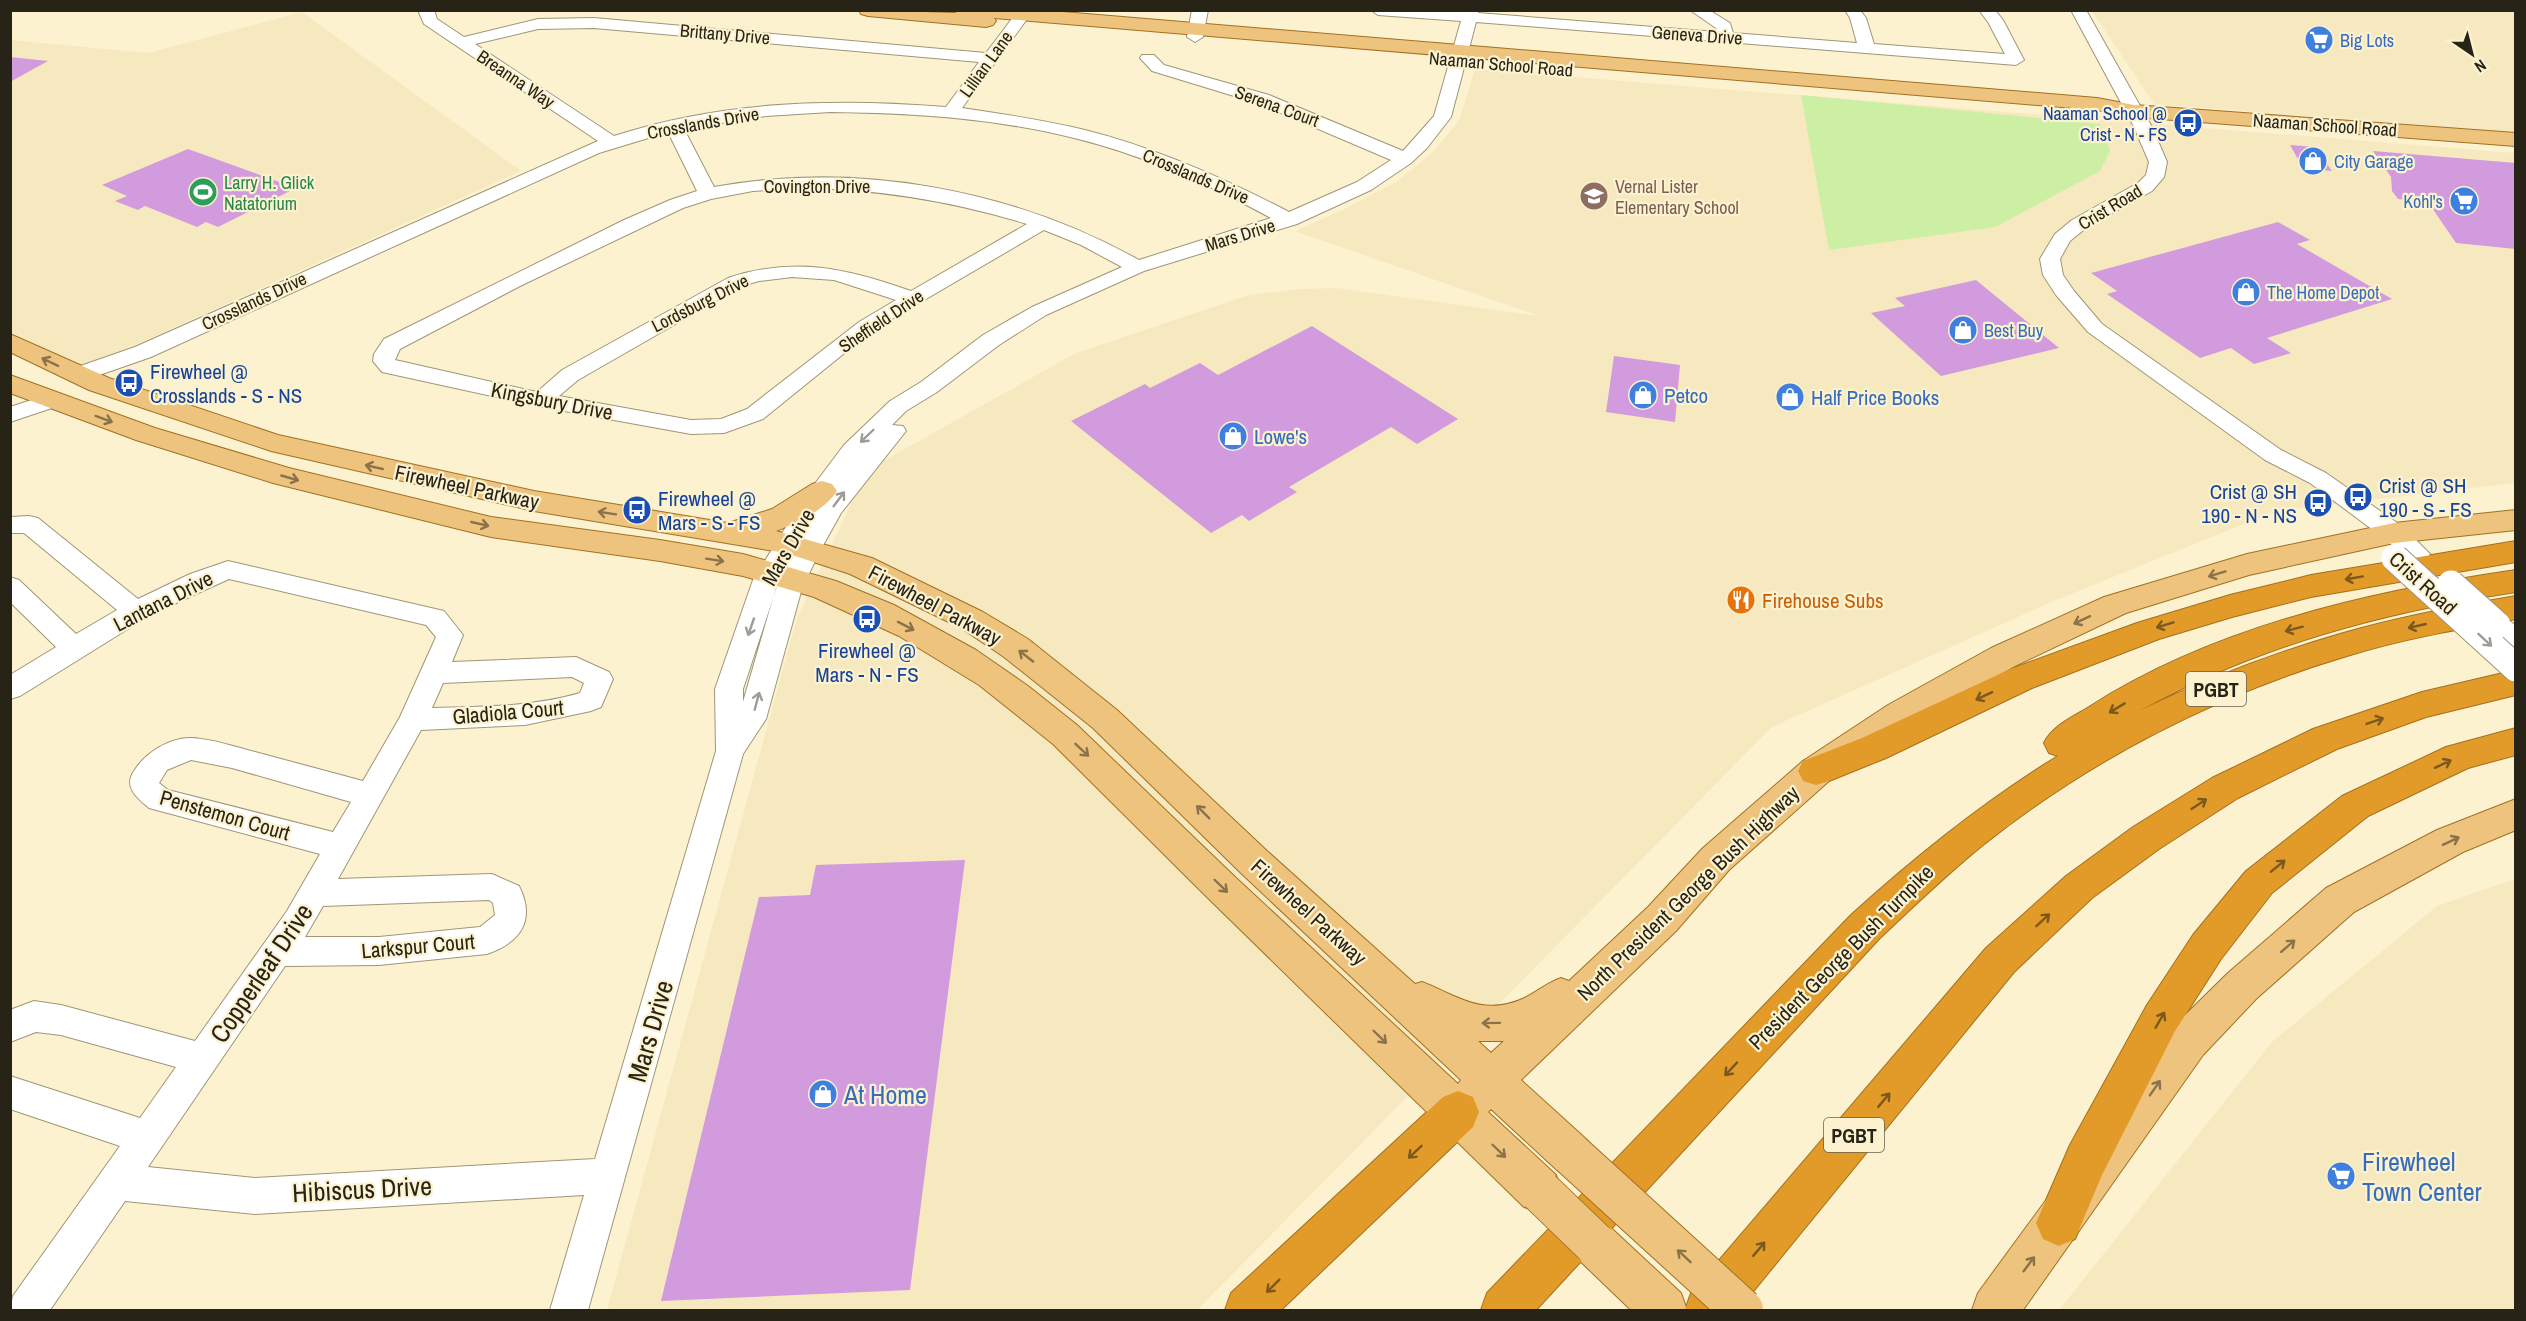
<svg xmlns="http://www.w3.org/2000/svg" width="2526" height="1321" viewBox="0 0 2526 1321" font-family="'Archivo Narrow',sans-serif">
<rect width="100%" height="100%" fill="#fcf2d0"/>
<path fill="#f6e9bf" d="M 2092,11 L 2515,11 L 2515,132 L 2154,104 Z
M 302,12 L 521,171 L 84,368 L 11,332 L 10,40 L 148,53 Z
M 1475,69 L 2515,153 L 2515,483 L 2276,511 L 2049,603 L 1772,727 L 1197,1310 L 607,1310 L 797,618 L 867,470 L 1076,353 L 1249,295 L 1299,289 L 1337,288 L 1539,316 L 1295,231 L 1343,210 L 1396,182 L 1431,154 L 1459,121 Z
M 2515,879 L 2515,1310 L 2059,1310 L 2272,1042 L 2437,906 Z"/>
<path fill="#cdefa3" d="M 1801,95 L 2100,124 L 2110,151 L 2100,171 L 1995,227 L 1829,250 Z"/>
<path fill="#d19bde" d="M 10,57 L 48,61 L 10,82 Z
M 2290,145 L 2315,147 L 2332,171 L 2303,168 Z
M 188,149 L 296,188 L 218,227 L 206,222 L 197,227 L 145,206 L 138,210 L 115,201 L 127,196 L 102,185 Z
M 2373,151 L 2516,163 L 2516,249 L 2456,243 L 2428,202 L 2398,199 L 2392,191 L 2391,177 Z
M 2278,222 L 2310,240 L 2297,244 L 2392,299 L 2267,338 L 2291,353 L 2254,364 L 2231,348 L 2200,358 L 2107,294 L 2117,291 L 2091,273 Z
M 1976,280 L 2059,348 L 1941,376 L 1871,313 L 1905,306 L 1895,298 Z
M 1312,326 L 1458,419 L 1417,444 L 1391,427 L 1289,487 L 1297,492 L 1249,521 L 1242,515 L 1211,533 L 1071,421 L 1145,384 L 1150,388 L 1200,363 L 1218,375 Z
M 1614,356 L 1680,365 L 1675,422 L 1606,412 Z
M 965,860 L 910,1290 L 661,1301 L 759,897 L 810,895 L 816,865 Z"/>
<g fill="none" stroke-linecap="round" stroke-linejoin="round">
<g stroke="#9f9676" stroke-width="2">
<path id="minor" d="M 418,10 L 434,10 L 437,19 L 464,37 L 538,19 L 594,18 L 986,53 L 1017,12 L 1023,10 L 1030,15 L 962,108 C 1003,114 1044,120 1085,130 C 1156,148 1224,178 1289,212 L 1357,182 L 1391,160 L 1257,103 L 1152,71 L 1140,58 L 1142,55 L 1154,55 L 1164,65 L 1269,95 L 1403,151 L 1434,116 L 1461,21 L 1378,15 L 1371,10 L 1479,10 L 1478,13 L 1717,32 L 1716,28 L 1690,10 L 1709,10 L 1730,23 L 1733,33 L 1857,43 L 1850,18 L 1845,10 L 1860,10 L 1866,18 L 1874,44 L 2005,54 L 1988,22 L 1979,10 L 1995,10 L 2003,20 L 2024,60 L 2016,65 L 1476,22 L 1451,117 L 1427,148 L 1411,163 L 1371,190 L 1297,224 L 1144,271 L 1046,315 L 999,345 L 937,392 L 906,411 L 892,425 L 903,426 L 906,431 L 841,513 L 821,549 L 802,588 L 766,719 L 743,754 L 588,1310 L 550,1310 L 584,1195 L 255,1214 L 125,1201 L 50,1310 L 10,1310 L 13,1296 L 120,1146 L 10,1109 L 10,1076 L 140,1118 L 176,1067 L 61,1035 L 36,1032 L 10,1042 L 10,1010 L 34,1001 L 61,1005 L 195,1041 L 287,911 L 320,854 L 149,808 C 137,798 123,787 134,771 C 145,753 170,737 192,738 C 213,739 235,747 255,752 C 291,762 327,771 363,781 L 400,717 L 436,637 L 426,625 L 229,579 L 152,614 L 20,696 L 10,699 L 10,675 L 56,647 L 10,602 L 10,577 L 19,580 L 76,634 L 117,610 L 24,533 L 10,533 L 10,517 L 29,516 L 38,518 L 138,599 L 190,574 L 228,561 L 444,611 L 463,635 L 452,662 L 576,657 L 609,672 L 613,679 L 601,707 L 591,711 L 525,725 L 421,730 L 338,879 L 492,874 L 519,886 C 536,920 521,942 487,954 L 379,965 L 285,966 L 148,1167 L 255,1178 L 595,1159 L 716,751 L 715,689 L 753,580 L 802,501 L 844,445 L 890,401 L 921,382 L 983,335 L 1032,307 L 1122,267 L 1081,245 L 1044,230 L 873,330 L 763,419 L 724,433 L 691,434 L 542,407 L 382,372 L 373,361 L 374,354 L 384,339 L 624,220 L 670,200 L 697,191 L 668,132 L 599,153 L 151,357 L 85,380 L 77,382 L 69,380 L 66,375 L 69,370 L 135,347 L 598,141 L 424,24 ZM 594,28 L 979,62 L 946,107 C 834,98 721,101 614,136 L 475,44 L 538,29 ZM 830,112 C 913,113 996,118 1078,139 C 1146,156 1210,185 1271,218 L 1139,260 C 1012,189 857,161 714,187 L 684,129 L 766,116 ZM 800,188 C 879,189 952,201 1027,224 L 911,291 C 847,268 794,256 728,278 L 562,370 L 537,392 L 395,360 L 400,349 L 520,286 L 683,208 L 711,199 L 753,191 ZM 792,277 L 834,280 L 896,300 L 859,322 L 747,409 L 721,419 L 691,420 L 559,396 L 578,380 L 742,286 L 759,281 ZM 786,569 L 776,588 L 743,702 L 743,689 L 779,580 ZM 572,677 L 584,683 L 580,693 C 532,707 482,707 432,708 L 443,683 ZM 191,760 L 232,768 L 351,802 L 333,832 L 168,790 L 159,783 L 167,770 ZM 489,900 L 493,903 L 495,915 L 480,927 L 379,937 L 305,937 L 323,906 Z
M 1192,10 L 1208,10 L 1203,37 L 1195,42 L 1187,37 Z
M 2071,10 L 2086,10 L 2152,127 L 2167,162 L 2164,177 L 2152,191 L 2086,228 L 2070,241 L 2060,259 L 2063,275 L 2074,291 L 2102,324 L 2281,450 L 2326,473 L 2403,527 L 2430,554 L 2426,560 L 2417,563 L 2408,560 L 2385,539 L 2310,483 L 2265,460 L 2088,332 L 2056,295 L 2043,275 L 2040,259 L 2055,234 L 2072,220 L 2138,183 L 2146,175 L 2149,162 L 2134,127 Z
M 53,393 L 61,395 L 64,400 L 61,405 L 10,422 L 10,407 Z
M 2497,615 L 2506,618 L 2516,626 L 2516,652 C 2503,648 2491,637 2484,625 L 2488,618 Z"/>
</g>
<g stroke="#a17122" stroke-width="2">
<path id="major" d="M 859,10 L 956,13 L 955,10 L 1039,10 L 2097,98 L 2134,105 L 2516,133 L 2516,146 L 2134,117 L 2097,110 L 994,18 L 996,21 L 993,25 L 986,27 L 868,16 L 861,14 Z
M 10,334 L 109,378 L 278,435 L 534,491 L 728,523 L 772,509 L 812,484 L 822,481 L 832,484 L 837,491 C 825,510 797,523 776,531 L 872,558 L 983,612 L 1028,639 L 1117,710 L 1267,851 L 1415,984 L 1422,982 C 1456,995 1480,1016 1520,1000 C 1535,994 1546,983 1561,978 L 1569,981 L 1648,907 L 1703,848 L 1803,761 L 1888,705 L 1991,648 L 2104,597 L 2247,554 L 2394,523 L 2516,510 L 2516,530 L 2394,543 L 2249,575 L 2126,613 L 2015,666 L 1912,723 L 1829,781 L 1729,870 L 1676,931 L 1521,1080 L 1587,1140 L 1594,1155 L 1587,1170 L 1572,1177 L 1557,1170 L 1491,1109 L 1488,1112 L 1556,1175 L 1562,1191 L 1556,1207 L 1540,1213 L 1524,1207 L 1209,899 L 1053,744 L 979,685 L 899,636 L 814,597 L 743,576 L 660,561 L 491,537 L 273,483 L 136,440 L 10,393 L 10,375 L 155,428 L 289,468 L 491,517 L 660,540 L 743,554 L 836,581 L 894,605 L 976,650 L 1028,686 L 1077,725 L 1235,877 L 1458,1084 L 1461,1080 L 1241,873 L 1093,728 L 1004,657 L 961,628 L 850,574 L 786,553 L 534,511 L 271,451 L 89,390 L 10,352 ZM 1478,1041 L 1504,1041 L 1491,1053 Z
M 2516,799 L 2516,830 L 2463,852 L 2354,912 L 2256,999 L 2203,1055 L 2023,1310 L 1972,1310 L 1978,1293 L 2173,1027 L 2228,973 L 2326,888 L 2437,830 Z
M 1594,1220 L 1610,1227 L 1681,1293 L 1687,1310 L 1631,1310 L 1578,1259 L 1571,1243 L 1578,1227 Z"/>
</g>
<g stroke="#a17122" stroke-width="2">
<path id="highway" d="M 2516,541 L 2516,562 L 2311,597 L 2232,617 L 2159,639 L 2032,688 L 1886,758 L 1829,781 L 1816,785 L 1803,781 L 1798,771 L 1803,761 L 1862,738 L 2008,670 L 2137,623 L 2230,595 L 2311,575 Z
M 2516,570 L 2516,592 C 2383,612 2257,646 2139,711 C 2204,680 2271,654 2340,634 C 2398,617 2457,606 2516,596 L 2516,619 C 2459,629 2402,639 2347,656 C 2216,695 2091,759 1983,845 C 1947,874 1913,907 1879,939 L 1536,1310 L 1481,1310 L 1487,1293 L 1851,915 C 1916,856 1983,802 2058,756 L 2049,753 L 2044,743 C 2052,726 2073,717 2089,707 C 2213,627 2371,591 2516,570 Z
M 2516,670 L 2516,695 L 2426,717 L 2337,749 L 2238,798 L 2159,849 L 2092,898 L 2014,972 L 1738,1310 L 1685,1310 L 1691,1293 L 1986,948 L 2066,876 L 2133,827 L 2212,778 L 2313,729 L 2422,692 Z
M 2516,728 L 2516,755 L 2468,768 L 2368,816 L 2272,893 L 2221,959 L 2175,1031 L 2102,1175 L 2075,1239 L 2059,1246 L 2043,1239 L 2036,1223 L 2070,1145 L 2147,1005 L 2193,935 L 2246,871 L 2342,796 L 2446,747 Z
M 1458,1091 L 1473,1097 L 1479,1112 L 1473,1127 L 1281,1310 L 1225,1310 L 1231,1293 L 1443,1097 Z"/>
</g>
<use href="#minor" fill="#fff" fill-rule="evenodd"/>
<use href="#major" fill="#eec37e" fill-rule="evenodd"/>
<use href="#highway" fill="#e29b28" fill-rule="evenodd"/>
<g stroke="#9f9676" stroke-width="29" stroke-linecap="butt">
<path id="minor-bridge" d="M 2395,558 L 2516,668
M 2451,584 L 2497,625"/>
</g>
<g stroke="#a17122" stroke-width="44" stroke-linecap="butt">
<path id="major-bridge" d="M 1572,1155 L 1742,1310
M 1540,1191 L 1594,1243"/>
</g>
<use href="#minor-bridge" stroke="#fff" stroke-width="27"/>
<use href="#major-bridge" stroke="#eec37e" stroke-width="42"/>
</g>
<defs><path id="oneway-shaft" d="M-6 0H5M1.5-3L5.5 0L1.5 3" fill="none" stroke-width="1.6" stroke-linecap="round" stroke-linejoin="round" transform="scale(1.5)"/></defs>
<g stroke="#8a734a">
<use href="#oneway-shaft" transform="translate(50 362) rotate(-154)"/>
<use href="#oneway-shaft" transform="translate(104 419) rotate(20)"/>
<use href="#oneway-shaft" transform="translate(374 467) rotate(-167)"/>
<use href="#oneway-shaft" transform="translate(290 478) rotate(16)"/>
<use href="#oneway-shaft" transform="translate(607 513) rotate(-171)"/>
<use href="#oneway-shaft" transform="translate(480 524) rotate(13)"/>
<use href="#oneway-shaft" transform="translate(715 560) rotate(9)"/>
<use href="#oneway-shaft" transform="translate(2217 574) rotate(163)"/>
<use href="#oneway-shaft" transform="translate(2082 620) rotate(155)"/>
<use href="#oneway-shaft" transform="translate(906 626) rotate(27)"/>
<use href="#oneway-shaft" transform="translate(1026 656) rotate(-142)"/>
<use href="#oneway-shaft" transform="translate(1082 750) rotate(43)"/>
<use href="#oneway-shaft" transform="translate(1203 812) rotate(-135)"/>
<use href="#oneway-shaft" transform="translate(2451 841) rotate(-25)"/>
<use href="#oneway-shaft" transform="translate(1221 886) rotate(44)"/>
<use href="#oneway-shaft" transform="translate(2288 946) rotate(-41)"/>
<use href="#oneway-shaft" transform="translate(1491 1023) rotate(179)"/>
<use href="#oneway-shaft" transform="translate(1380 1037) rotate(44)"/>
<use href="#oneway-shaft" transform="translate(2155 1088) rotate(-55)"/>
<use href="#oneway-shaft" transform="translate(1499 1151) rotate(44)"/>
<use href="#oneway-shaft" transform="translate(1684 1256) rotate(-137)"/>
<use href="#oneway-shaft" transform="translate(2029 1264) rotate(-53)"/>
</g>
<g stroke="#9e9c96">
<use href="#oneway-shaft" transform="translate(867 436) rotate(136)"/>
<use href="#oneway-shaft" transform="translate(839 499) rotate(-53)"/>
<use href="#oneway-shaft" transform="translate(751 627) rotate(109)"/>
<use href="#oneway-shaft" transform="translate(2485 640) rotate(43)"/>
<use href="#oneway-shaft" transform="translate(757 701) rotate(-75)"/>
</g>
<g stroke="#7b591e">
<use href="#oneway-shaft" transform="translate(2354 578) rotate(170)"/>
<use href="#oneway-shaft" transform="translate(2165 625) rotate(163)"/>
<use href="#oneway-shaft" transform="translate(2417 626) rotate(167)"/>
<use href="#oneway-shaft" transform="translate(2294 629) rotate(165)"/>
<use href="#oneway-shaft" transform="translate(1984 696) rotate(155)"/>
<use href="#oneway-shaft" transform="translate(2117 708) rotate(149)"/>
<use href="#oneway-shaft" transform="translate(2375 721) rotate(-19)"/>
<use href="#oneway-shaft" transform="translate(2443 764) rotate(-25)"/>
<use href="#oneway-shaft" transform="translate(2199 804) rotate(-33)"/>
<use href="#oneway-shaft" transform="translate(2278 866) rotate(-39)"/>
<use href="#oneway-shaft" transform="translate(2043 920) rotate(-43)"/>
<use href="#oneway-shaft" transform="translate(2160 1020) rotate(-60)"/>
<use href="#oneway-shaft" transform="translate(1731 1069) rotate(133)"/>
<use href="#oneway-shaft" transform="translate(1884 1100) rotate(-50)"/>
<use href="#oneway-shaft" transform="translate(1415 1152) rotate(137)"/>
<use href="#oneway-shaft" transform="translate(1759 1249) rotate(-50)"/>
<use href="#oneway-shaft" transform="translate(1273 1286) rotate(135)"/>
</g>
<defs>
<g id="supermarket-disc" transform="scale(1.5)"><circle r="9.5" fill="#3f7fe0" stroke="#fcf2d0"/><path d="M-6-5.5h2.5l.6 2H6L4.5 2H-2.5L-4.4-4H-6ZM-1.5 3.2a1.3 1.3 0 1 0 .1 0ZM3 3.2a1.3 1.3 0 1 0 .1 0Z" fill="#fff"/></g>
<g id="bus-disc" transform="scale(1.5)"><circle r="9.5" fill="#1a4fb4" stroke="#fcf2d0"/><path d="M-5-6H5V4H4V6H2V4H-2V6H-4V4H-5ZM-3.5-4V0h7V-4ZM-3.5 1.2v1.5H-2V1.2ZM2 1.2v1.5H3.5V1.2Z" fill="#fff"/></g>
<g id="shop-disc" transform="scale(1.5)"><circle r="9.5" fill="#3f7fe0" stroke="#fcf2d0"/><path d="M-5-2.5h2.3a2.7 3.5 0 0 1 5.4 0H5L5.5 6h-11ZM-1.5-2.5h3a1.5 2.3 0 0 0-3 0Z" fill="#fff"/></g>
<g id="stadium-disc" transform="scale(1.5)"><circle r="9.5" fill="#2e9e5b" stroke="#fcf2d0"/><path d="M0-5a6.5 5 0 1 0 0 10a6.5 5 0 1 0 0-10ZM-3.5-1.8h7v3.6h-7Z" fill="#fff"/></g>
<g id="school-disc" transform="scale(1.5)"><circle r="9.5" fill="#8d6e63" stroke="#fcf2d0"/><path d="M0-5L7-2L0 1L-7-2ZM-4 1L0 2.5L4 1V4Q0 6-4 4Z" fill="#fff"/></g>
<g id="restaurant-disc" transform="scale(1.5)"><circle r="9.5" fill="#e8710a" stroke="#fcf2d0"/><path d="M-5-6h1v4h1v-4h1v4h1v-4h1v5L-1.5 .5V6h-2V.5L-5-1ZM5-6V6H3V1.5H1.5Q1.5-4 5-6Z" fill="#fff"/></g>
</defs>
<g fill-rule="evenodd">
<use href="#supermarket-disc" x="2319" y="40"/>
<use href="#bus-disc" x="2188" y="123"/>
<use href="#shop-disc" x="2313" y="161"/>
<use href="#stadium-disc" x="203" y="192"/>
<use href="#school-disc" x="1594" y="196"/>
<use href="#supermarket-disc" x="2464" y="201"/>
<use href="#shop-disc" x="2246" y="292"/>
<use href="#shop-disc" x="1963" y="330"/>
<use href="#bus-disc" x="129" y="383"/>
<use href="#shop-disc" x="1643" y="395"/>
<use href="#shop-disc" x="1790" y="397"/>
<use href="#shop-disc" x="1233" y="436"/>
<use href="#bus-disc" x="2358" y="497"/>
<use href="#bus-disc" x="2318" y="503"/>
<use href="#bus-disc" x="637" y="510"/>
<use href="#restaurant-disc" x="1741" y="600"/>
<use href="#bus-disc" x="867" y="619"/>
<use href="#shop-disc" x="823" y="1094"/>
<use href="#supermarket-disc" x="2341" y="1176"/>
</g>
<g text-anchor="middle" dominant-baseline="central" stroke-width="4.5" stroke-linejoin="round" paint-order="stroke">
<g font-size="18" fill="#272316" stroke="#fcf2d0">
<text transform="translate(725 34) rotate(5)">Brittany Drive</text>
<text transform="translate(1697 35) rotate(4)">Geneva Drive</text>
<text transform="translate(986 64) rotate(-54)">Lillian Lane</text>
<text transform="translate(1501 64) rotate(5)">Naaman School Road</text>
<text transform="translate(516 79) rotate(34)">Breanna Way</text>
<text transform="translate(1277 106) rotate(20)">Serena Court</text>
<text transform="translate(703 123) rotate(-10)">Crosslands Drive</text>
<text transform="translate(2325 125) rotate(4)">Naaman School Road</text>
<text transform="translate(1196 176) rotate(23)">Crosslands Drive</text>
<text x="817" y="186">Covington Drive</text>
<text transform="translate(2110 207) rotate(-31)">Crist Road</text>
<text transform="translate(1240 235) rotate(-17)">Mars Drive</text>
<text transform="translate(254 301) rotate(-25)">Crosslands Drive</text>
<text transform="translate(700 303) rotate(-27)">Lordsburg Drive</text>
<text transform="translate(881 321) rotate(-34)">Sheffield Drive</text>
</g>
<g font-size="18" fill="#366cbe" stroke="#fcf2d0" text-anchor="start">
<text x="2340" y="40">Big Lots</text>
<text x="2334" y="161">City Garage</text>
<text x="2443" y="201" text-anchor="end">Kohl's</text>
<text x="2267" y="292">The Home Depot</text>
<text x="1984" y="330">Best Buy</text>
</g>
<g font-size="18" fill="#164399" stroke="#fcf2d0" text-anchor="end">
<text x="2167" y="113">Naaman School @<tspan x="2167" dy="21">Crist - N - FS</tspan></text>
</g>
<g font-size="18" fill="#27864d" stroke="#fcf2d0" text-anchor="start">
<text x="224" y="182">Larry H. Glick<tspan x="224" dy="21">Natatorium</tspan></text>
</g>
<g font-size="18" fill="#785e54" stroke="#fcf2d0" text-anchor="start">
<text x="1615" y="186">Vernal Lister<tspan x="1615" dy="21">Elementary School</tspan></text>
</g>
<g fill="#fcf2d0" stroke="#67614e" stroke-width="1.5">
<rect x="2186" y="672" width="60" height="34" rx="4.5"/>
<rect x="1824" y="1118" width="60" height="34" rx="4.5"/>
</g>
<g font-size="20" font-weight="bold" fill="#272316">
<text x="2216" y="689">PGBT</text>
<text x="1854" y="1135">PGBT</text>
</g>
<g font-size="21" fill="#164399" stroke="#fcf2d0" text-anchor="start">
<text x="150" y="371">Firewheel @<tspan x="150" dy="24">Crosslands - S - NS</tspan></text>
<text x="2379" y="485">Crist @ SH<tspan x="2379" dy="24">190 - S - FS</tspan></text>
<text x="2297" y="491" text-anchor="end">Crist @ SH<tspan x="2297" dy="24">190 - N - NS</tspan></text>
<text x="658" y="498">Firewheel @<tspan x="658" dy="24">Mars - S - FS</tspan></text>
<text x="867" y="650" text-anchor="middle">Firewheel @<tspan x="867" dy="24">Mars - N - FS</tspan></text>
</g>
<g font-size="21" fill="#366cbe" stroke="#fcf2d0" text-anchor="start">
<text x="1664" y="395">Petco</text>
<text x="1811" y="397">Half Price Books</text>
<text x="1254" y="436">Lowe's</text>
</g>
<g font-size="21" fill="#272316" stroke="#fcf2d0">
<text transform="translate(552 401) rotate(11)">Kingsbury Drive</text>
<text transform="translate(467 487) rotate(12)">Firewheel Parkway</text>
<text transform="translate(788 547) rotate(-60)">Mars Drive</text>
<text transform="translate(2423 583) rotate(42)">Crist Road</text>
<text transform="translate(163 601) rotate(-27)">Lantana Drive</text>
<text transform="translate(935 605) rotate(28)">Firewheel Parkway</text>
<text transform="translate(508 712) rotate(-5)">Gladiola Court</text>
<text transform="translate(225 815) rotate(16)">Penstemon Court</text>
<text transform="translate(1688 893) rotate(-44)">North President George Bush Highway</text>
<text transform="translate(1309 912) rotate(42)">Firewheel Parkway</text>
<text transform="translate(418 946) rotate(-5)">Larkspur Court</text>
<text transform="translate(1841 957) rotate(-45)">President George Bush Turnpike</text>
</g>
<g font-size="21" fill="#c56008" stroke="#fcf2d0" text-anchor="start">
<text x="1762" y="600">Firehouse Subs</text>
</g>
<g font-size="26" fill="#272316" stroke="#fcf2d0">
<text transform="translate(261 973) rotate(-56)">Copperleaf Drive</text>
<text transform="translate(650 1031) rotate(-74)">Mars Drive</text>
<text transform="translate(362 1189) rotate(-3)">Hibiscus Drive</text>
</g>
<g font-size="26" fill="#366cbe" stroke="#fcf2d0" text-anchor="start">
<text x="844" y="1094">At Home</text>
<text x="2362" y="1161">Firewheel<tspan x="2362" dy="30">Town Center</tspan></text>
</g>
</g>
<rect width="2526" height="1321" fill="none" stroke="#272316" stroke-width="24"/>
<g transform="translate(2472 54) rotate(145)" stroke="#fcf2d0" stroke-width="4.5" paint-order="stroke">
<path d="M0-4.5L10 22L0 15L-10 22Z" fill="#272316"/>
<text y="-9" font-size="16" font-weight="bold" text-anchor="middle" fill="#272316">N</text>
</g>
</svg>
